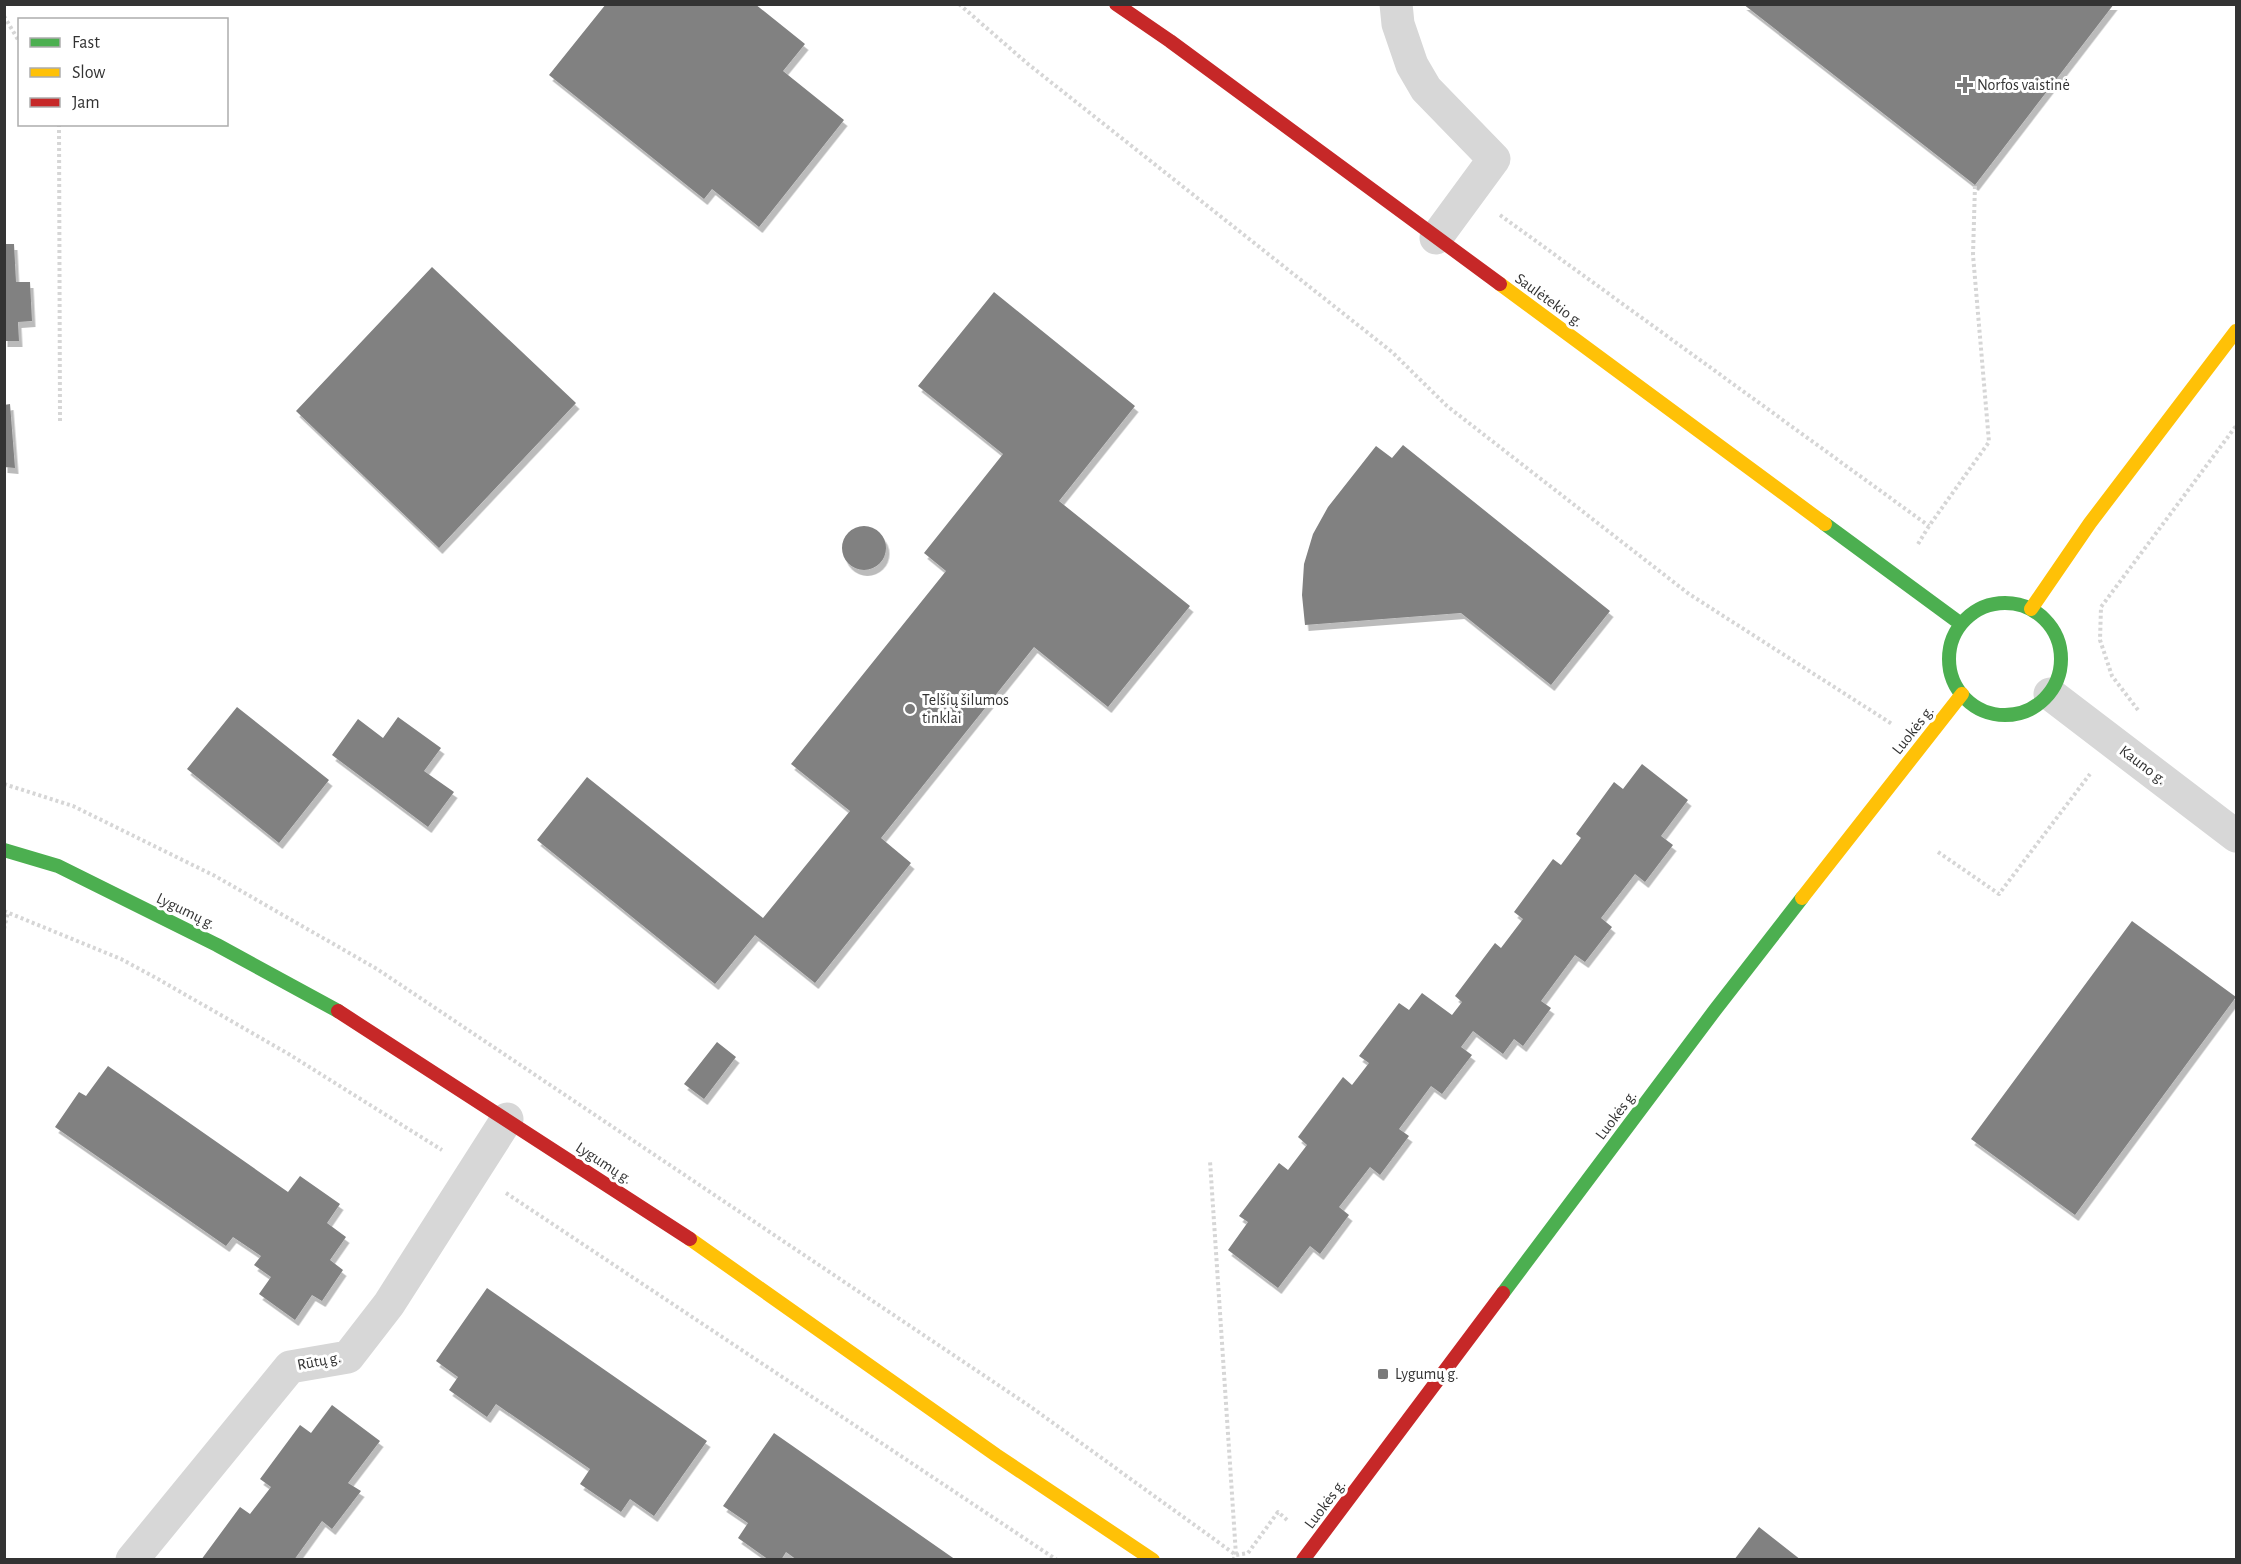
<svg xmlns="http://www.w3.org/2000/svg" width="2241" height="1564" viewBox="0 0 2241 1564" font-family="'Alegreya Sans',sans-serif">
<defs>
<filter id="shadow"><feDropShadow dx="3.5" dy="6" stdDeviation="0" flood-color="#0004"/></filter>
</defs>
<rect width="100%" height="100%" fill="#fff"/>
<path fill="#818181" filter="url(#shadow)" d="M 606,4 L 755,4 L 805,44 L 783,71 L 844,120 L 759,227 L 712,189 L 704,199 L 549,75 Z
M 1743,4 L 2114,4 L 1975,185 Z
M 4,244 L 14,244 L 16,282 L 30,282 L 32,321 L 18,322 L 19,341 L 4,341 Z
M 432,267 L 576,403 L 439,548 L 296,411 Z
M 994,292 L 1135,406 L 1059,501 L 1190,606 L 1108,707 L 1034,647 L 881,838 L 911,863 L 815,983 L 755,935 L 715,984 L 537,840 L 587,777 L 763,918 L 850,811 L 791,764 L 946,571 L 924,553 L 1003,454 L 918,386 Z
M 10,404 L 15,468 L 4,467 L 4,405 Z
M 1403,445 L 1610,611 L 1551,685 L 1461,613 L 1305,625 L 1302,595 L 1304,564 L 1313,534 L 1328,507 L 1376,446 L 1392,458 Z
M842 548a22 22 0 1 1 44 0a22 22 0 1 1-44 0Z
M 237,707 L 329,780 L 279,843 L 187,769 Z
M 398,717 L 441,748 L 424,771 L 454,792 L 428,827 L 332,755 L 358,719 L 383,738 Z
M 1642,764 L 1688,800 L 1661,836 L 1673,845 L 1645,882 L 1635,874 L 1601,918 L 1612,927 L 1585,962 L 1575,955 L 1541,1001 L 1551,1008 L 1523,1046 L 1514,1039 L 1503,1054 L 1473,1031 L 1461,1047 L 1472,1055 L 1442,1094 L 1431,1086 L 1399,1129 L 1409,1136 L 1380,1175 L 1370,1167 L 1339,1207 L 1349,1215 L 1320,1254 L 1310,1246 L 1278,1288 L 1228,1250 L 1248,1222 L 1239,1216 L 1279,1163 L 1288,1170 L 1307,1145 L 1298,1137 L 1343,1077 L 1352,1085 L 1369,1063 L 1359,1056 L 1399,1003 L 1409,1010 L 1422,993 L 1452,1015 L 1462,1002 L 1455,996 L 1495,943 L 1501,948 L 1523,919 L 1514,912 L 1553,859 L 1561,865 L 1581,838 L 1576,834 L 1614,782 L 1623,789 Z
M 2132,921 L 2236,997 L 2075,1215 L 1971,1139 Z
M 717,1042 L 736,1057 L 704,1099 L 684,1084 Z
M 108,1066 L 288,1192 L 300,1176 L 340,1204 L 327,1223 L 346,1237 L 330,1260 L 343,1270 L 322,1301 L 312,1295 L 295,1320 L 259,1294 L 271,1277 L 254,1265 L 261,1256 L 233,1237 L 226,1246 L 55,1127 L 79,1092 L 86,1096 Z
M 487,1288 L 707,1441 L 654,1516 L 630,1499 L 621,1512 L 580,1484 L 590,1469 L 496,1404 L 487,1417 L 449,1390 L 458,1377 L 436,1361 Z
M 332,1405 L 380,1441 L 348,1483 L 361,1491 L 332,1529 L 322,1521 L 294,1560 L 201,1560 L 240,1507 L 250,1514 L 271,1487 L 260,1479 L 300,1425 L 311,1433 Z
M 774,1433 L 956,1560 L 797,1560 L 786,1552 L 781,1560 L 769,1560 L 738,1538 L 748,1523 L 723,1506 Z
M 1759,1527 L 1801,1560 L 1734,1560 Z"/>
<g fill="none" stroke-linecap="round" stroke-linejoin="round">
<path stroke="#d6d6d6" stroke-width="4" stroke-dasharray="3 3" stroke-linecap="butt" d="M 959,4 L 1028,64 L 1392,352 L 1447,406 L 1689,594 L 1892,724
M 4,16 L 20,43
M 59,124 L 60,421
M 1500,215 L 1929,526
M 1918,544 L 1929,526 L 1989,442 L 1973,255 L 1975,185
M 2138,710 L 2112,676 L 2100,640 L 2101,607 L 2236,426
M 4,784 L 73,806 L 215,876 L 377,969 L 1031,1407 L 1236,1555 L 1210,1161
M 1938,852 L 1999,894 L 2090,774
M 4,911 L 121,959 L 158,979 L 287,1053 L 442,1150
M 4,929 L 8,912
M 506,1193 L 1057,1560
M 1233,1560 L 1236,1555 L 1248,1553 L 1278,1512 L 1287,1520"/>
<path stroke="#d7d7d7" stroke-width="33" d="M 1396,4 L 1398,24 L 1412,65 L 1426,89 L 1494,159 L 1436,238
M 2050,694 L 2236,836
M 132,1560 L 290,1367 L 348,1357 L 389,1304 L 507,1119"/>
<path stroke="#4caf50" stroke-width="14" d="M 1825,524 L 1961,624
M1949 659a56 56 0 1 1 112 0a56 56 0 1 1-112 0Z
M 4,850 L 58,866 L 217,945 L 338,1011
M 1503,1293 L 1715,1010 L 1802,898"/>
<path stroke="#ffc107" stroke-width="14" d="M 1500,284 L 1825,524
M 2031,609 L 2090,523 L 2236,331
M 1802,898 L 1962,694
M 690,1239 L 996,1455 L 1153,1560"/>
<path stroke="#c62828" stroke-width="14" d="M 1116,4 L 1170,41 L 1500,284
M 338,1011 L 690,1239
M 1303,1560 L 1503,1293"/>
</g>
<g fill="#7a7a7a" stroke="#fff" stroke-width="2">
<path d="M1962 76h6v6h6v6h-6v6h-6v-6h-6v-6h6z"/>
<circle cx="910" cy="709" r="6"/>
<rect x="1377" y="1368" width="12" height="12" rx="3"/>
</g>
<g text-anchor="middle" dominant-baseline="central" stroke-width="6" stroke-linejoin="round" paint-order="stroke">
<g font-size="16" fill="#333" stroke="#fff" text-anchor="start">
<text x="1977" y="85">Norfos vaistinė</text>
<text x="922" y="700">Telšių šilumos<tspan x="922" dy="18">tinklai</tspan></text>
<text x="1395" y="1374">Lygumų g.</text>
</g>
<g font-size="16" fill="#333" stroke="#fff">
<text transform="translate(1549 300) rotate(36)">Saulėtekio g.</text>
<text transform="translate(1913 730) rotate(-52)">Luokės g.</text>
<text transform="translate(2143 765) rotate(37)">Kauno g.</text>
<text transform="translate(186 911) rotate(26)">Lygumų g.</text>
<text transform="translate(1616 1115) rotate(-53)">Luokės g.</text>
<text transform="translate(604 1163) rotate(33)">Lygumų g.</text>
<text transform="translate(319 1361) rotate(-11)">Rūtų g.</text>
<text transform="translate(1325 1504) rotate(-53)">Luokės g.</text>
</g>
</g>
<rect width="2241" height="1564" fill="none" stroke="#333333" stroke-width="12"/>
<rect x="18" y="18" width="210" height="108" fill="#ffffff" stroke="#adadad" stroke-width="1.5"/>
<rect x="30" y="38" width="30" height="9" fill="#4caf50" stroke="#adadad" stroke-width="1.5"/>
<text x="72" y="48" font-size="18" fill="#333333">Fast</text>
<rect x="30" y="68" width="30" height="9" fill="#ffc107" stroke="#adadad" stroke-width="1.5"/>
<text x="72" y="78" font-size="18" fill="#333333">Slow</text>
<rect x="30" y="98" width="30" height="9" fill="#c62828" stroke="#adadad" stroke-width="1.5"/>
<text x="72" y="108" font-size="18" fill="#333333">Jam</text>
</svg>
